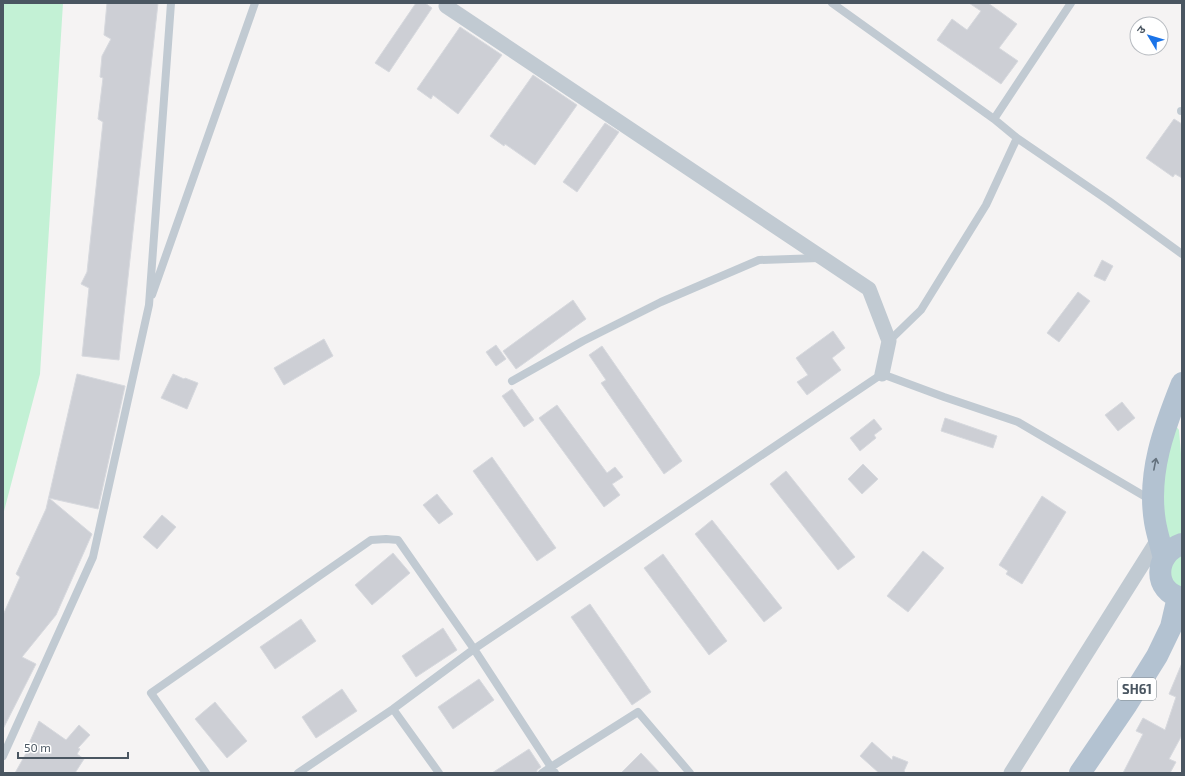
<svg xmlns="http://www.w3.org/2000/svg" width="1185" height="776" viewBox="0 0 1185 776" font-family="'Exo 2','Noto Sans Devanagari',sans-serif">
<rect width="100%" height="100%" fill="#f5f3f3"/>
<path fill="#c3f1d5" d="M 3,3 L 63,3 L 40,374 L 3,515 Z
M 1169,417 L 1179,430 L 1182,466 L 1182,596 L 1169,582 L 1159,468 Z"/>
<path fill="#cdcfd5" stroke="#d7d9de" d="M 107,3 L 158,3 L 119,360 L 82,356 L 89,288 L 81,284 L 87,272 L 103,122 L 98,119 L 103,78 L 100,77 L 102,56 L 111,39 L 104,35 Z
M 416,3 L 425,3 L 432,8 L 389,72 L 375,63 Z
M 969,3 L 988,3 L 1017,24 L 999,48 L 1018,61 L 1001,84 L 937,40 L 952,19 L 967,30 L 981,11 Z
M 460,27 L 502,55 L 458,114 L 433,95 L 431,99 L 417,89 Z
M 533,75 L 577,105 L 535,165 L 505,144 L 504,146 L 490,136 Z
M 1174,119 L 1182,124 L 1182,178 L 1175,174 L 1173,177 L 1146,158 Z
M 605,123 L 619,132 L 577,192 L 563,182 Z
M 1102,260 L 1113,266 L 1105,281 L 1094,276 Z
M 1078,292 L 1090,301 L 1059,342 L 1047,333 Z
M 573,300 L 586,319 L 516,369 L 503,351 Z
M 833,331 L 845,348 L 832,358 L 841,370 L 807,395 L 797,382 L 808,375 L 796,358 Z
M 324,339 L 333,356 L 284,385 L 274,368 Z
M 496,345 L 506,359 L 496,366 L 486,352 Z
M 602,346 L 682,461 L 664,474 L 601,383 L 606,380 L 589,355 Z
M 77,374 L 125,386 L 98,509 L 49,498 L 92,534 L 56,615 L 22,657 L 36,664 L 3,729 L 3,615 L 20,577 L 16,574 L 46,509 Z
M 173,374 L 184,379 L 185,378 L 198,383 L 187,409 L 161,398 Z
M 512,389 L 534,420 L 524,427 L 502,396 Z
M 1122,402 L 1135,418 L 1118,431 L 1105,415 Z
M 557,405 L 607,473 L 615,467 L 623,477 L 612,484 L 620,495 L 604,507 L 539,418 Z
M 945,418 L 997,436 L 993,448 L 941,431 Z
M 874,419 L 882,429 L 874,435 L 876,438 L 860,451 L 850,438 Z
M 492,457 L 556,548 L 537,561 L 473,471 Z
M 863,464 L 878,479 L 862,494 L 848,479 Z
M 786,471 L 855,557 L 838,570 L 770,484 Z
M 437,494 L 453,514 L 439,524 L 423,505 Z
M 1042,496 L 1066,512 L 1022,584 L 1006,574 L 1008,571 L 999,565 Z
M 162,515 L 176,527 L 157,549 L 143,537 Z
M 712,520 L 782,608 L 764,622 L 695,534 Z
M 923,551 L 944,568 L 908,612 L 887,596 Z
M 393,553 L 410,573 L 372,605 L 355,585 Z
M 663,554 L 727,641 L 709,655 L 644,568 Z
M 590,604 L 651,692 L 632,705 L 571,617 Z
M 301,619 L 316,641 L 275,669 L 260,647 Z
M 443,628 L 457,650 L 416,677 L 402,656 Z
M 1182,663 L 1182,735 L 1169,759 L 1176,762 L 1170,773 L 1123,773 L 1143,734 L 1136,731 L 1143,718 L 1165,730 L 1176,697 L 1169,694 Z
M 479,679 L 494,700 L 453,729 L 438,707 Z
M 342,689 L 357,711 L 316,738 L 302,717 Z
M 215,702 L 247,741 L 227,758 L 195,719 Z
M 39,721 L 66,740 L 79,725 L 90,735 L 78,748 L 80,749 L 77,754 L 84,759 L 75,773 L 15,773 L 29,748 L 27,748 Z
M 872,742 L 892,760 L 893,756 L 908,762 L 904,771 L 906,773 L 879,773 L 860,756 Z
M 529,749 L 541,767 L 537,770 L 537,773 L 492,773 Z
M 641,753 L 660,773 L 621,773 Z"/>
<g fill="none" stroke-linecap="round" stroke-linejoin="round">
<path stroke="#c1cad2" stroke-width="8" d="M 832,3 L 994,119 L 1017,138 L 1109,201 L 1182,254
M 1181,111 L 1182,111
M 994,119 L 1071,3
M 152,295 L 255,3
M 889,341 L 921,310 L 986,205 L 1017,138
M 512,381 L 583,341 L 661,302 L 759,260 L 819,258
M 393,709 L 439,773
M 3,756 L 93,557 L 149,305 L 171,3
M 206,773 L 151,693 L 371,540 L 386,539 L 398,540 L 474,649 L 393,709 L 298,773
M 542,773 L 551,767 L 555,773
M 690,773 L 638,712 L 551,767 L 474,649 L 882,374 L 944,397 L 1018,422 L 1151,500"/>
<path stroke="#c1cad2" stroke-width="15" d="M 446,6 L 869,289 L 889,341 L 882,374
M 1011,773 L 1159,538"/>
<path stroke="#b3c2d1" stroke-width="22" d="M 1182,544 C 1153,554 1153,592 1182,598
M 1164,558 C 1161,546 1157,534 1155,522 C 1147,473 1164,428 1182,383
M 1080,773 L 1127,704 L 1157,656 L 1171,627 L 1178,597"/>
</g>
<defs><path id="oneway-shaft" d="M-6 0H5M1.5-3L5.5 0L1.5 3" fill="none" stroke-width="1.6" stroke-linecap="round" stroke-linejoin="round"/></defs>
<use stroke="#64717d" href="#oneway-shaft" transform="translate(1155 464) rotate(-79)"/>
<g text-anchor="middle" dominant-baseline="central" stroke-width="4" stroke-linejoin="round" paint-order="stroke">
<rect fill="#fff" stroke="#808990" stroke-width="1" x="1118" y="678" width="38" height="22" rx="3"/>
<g font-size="13" font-weight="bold" fill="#4a5661">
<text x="1137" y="689">SH61</text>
</g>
</g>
<rect width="1185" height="776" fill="none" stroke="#4a5661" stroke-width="8"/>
<g transform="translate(1149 36) rotate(308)"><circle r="19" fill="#ffffff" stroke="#b7bbc0"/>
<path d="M0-3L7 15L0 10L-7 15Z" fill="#1a73e8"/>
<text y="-6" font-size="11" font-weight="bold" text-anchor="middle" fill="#4a5661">उ</text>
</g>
<path d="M18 752v6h110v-6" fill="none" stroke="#4a5661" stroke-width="2"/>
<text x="24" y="752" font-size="12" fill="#4a5661" stroke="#ffffff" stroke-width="3" paint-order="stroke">50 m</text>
</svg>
